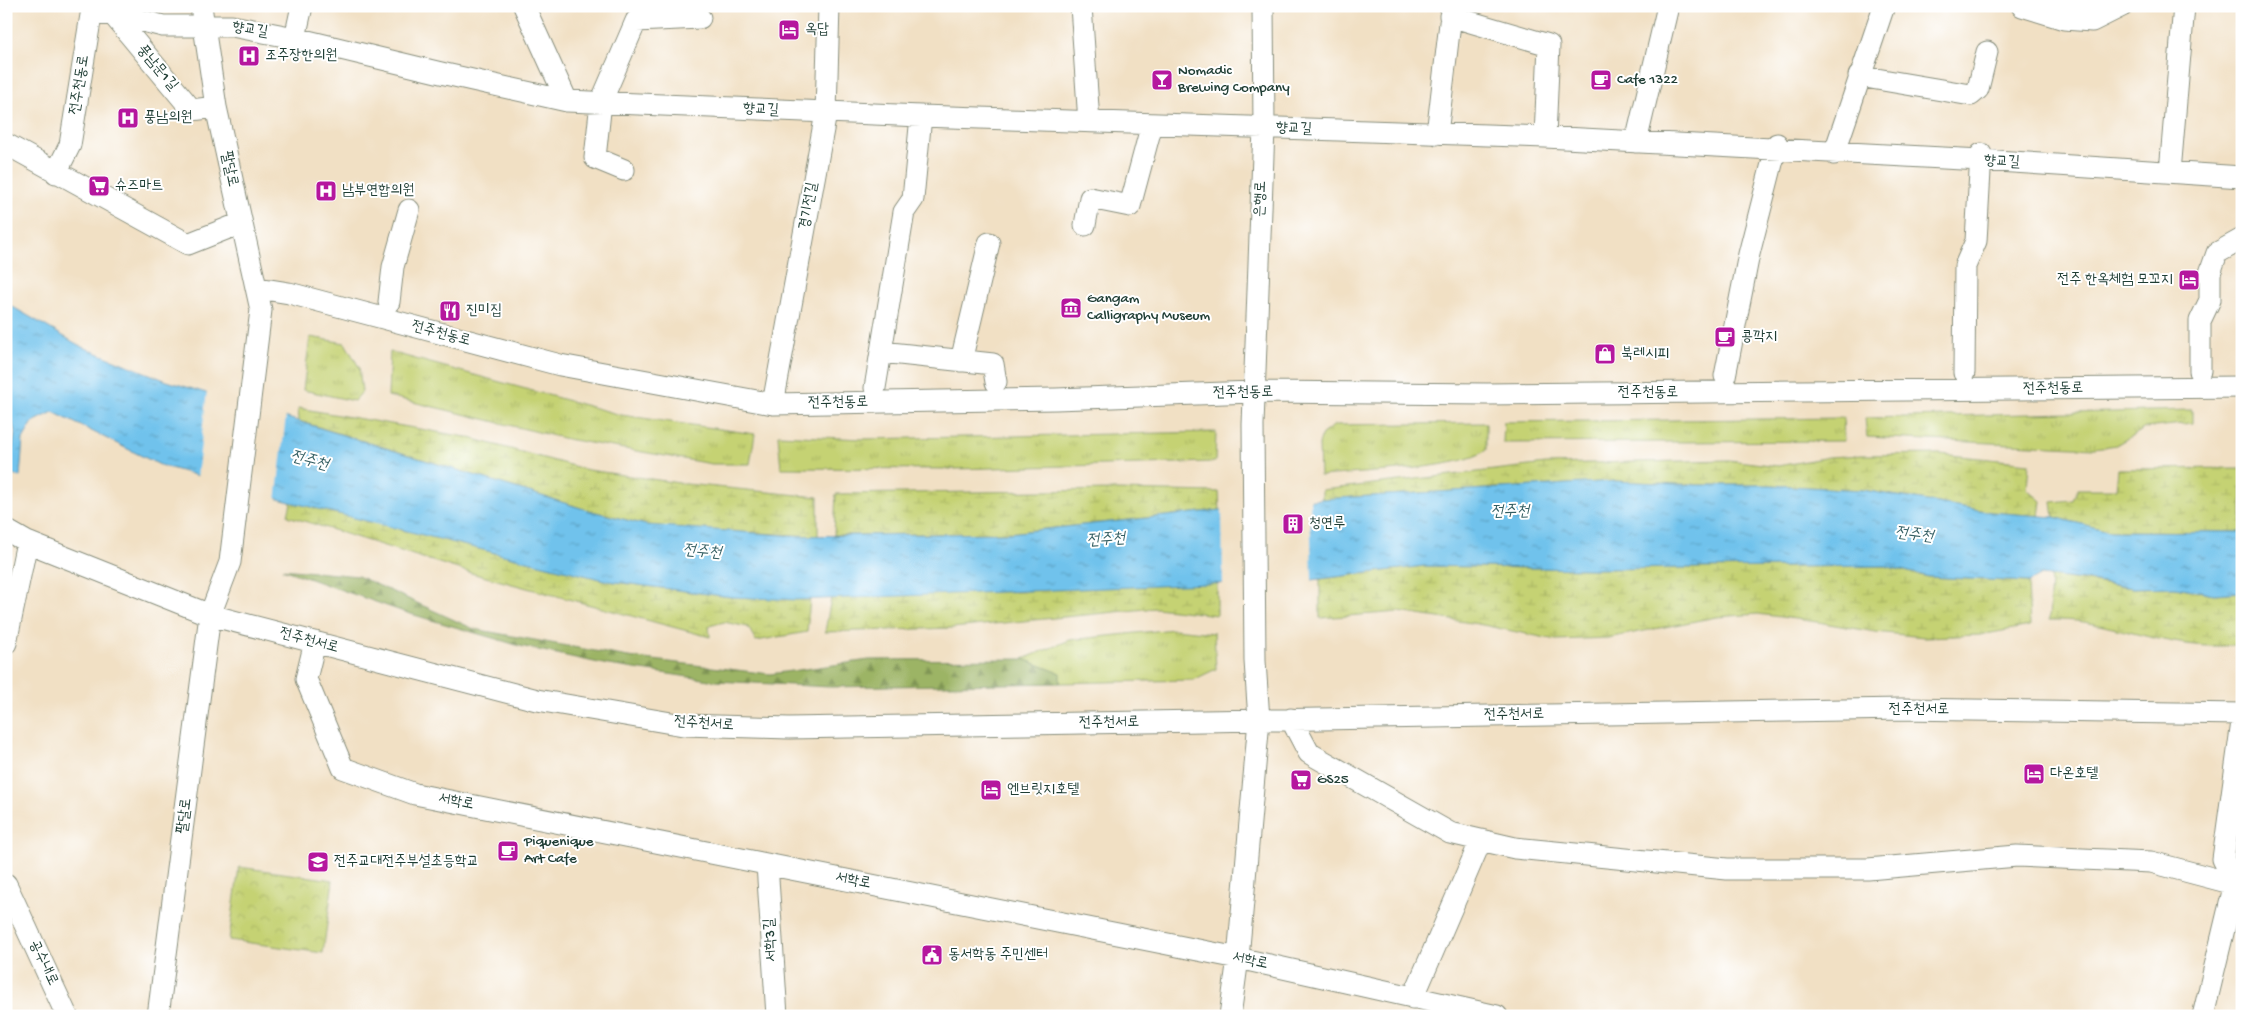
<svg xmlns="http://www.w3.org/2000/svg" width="2248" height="1022" viewBox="0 0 2248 1022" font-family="'Gochi Hand','Poor Story',sans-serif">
<defs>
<pattern id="grass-tufts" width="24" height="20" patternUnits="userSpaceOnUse" patternTransform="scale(1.25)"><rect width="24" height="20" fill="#c5d273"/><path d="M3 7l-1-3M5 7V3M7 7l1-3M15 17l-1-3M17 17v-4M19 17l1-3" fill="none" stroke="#a9b564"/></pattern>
<pattern id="forest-firs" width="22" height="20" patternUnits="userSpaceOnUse" patternTransform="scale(1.25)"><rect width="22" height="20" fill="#9cb465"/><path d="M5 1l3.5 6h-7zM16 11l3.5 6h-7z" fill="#7f9454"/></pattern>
<pattern id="wetland-marsh" width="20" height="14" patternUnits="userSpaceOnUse" patternTransform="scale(1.25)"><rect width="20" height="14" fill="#c5d273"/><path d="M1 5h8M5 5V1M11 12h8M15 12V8" fill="none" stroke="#a9b564"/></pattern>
<pattern id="park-crowns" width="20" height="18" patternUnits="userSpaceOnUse" patternTransform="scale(1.25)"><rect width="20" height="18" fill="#c5d273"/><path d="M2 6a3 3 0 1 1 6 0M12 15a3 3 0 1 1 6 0" fill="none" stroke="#a9b564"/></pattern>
<pattern id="water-ripples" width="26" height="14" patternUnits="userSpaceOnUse" patternTransform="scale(1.25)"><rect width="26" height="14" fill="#70c2ec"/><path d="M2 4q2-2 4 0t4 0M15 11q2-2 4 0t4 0" fill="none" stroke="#5b9fc0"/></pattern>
</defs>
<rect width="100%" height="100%" fill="#fff"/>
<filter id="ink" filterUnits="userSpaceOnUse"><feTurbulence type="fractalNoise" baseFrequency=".02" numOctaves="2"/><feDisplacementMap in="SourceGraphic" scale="10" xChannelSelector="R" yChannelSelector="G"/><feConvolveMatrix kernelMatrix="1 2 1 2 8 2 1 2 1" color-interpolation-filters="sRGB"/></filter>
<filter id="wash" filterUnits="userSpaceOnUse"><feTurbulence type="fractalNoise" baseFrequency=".0096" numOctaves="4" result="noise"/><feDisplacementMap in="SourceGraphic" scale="20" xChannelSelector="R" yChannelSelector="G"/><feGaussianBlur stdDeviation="1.12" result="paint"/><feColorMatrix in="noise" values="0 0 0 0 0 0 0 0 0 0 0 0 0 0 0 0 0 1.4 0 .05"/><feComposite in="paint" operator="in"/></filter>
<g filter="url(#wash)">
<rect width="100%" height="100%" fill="#f1e0c4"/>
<path fill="url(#grass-tufts)" stroke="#728854" d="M 310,337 L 345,343 L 359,367 L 362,392 L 354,401 L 303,390 Z
M 390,352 L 621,415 L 755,434 L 750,464 L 712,464 L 567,439 L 388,396 Z
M 2192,410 L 2192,423 L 2145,428 L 2116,445 L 2094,448 L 1867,437 L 1865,418 Z
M 1843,418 L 1844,441 L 1503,443 L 1504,422 Z
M 1486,423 L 1486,450 C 1465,469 1353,473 1320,476 L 1319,444 L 1322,434 L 1335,425 Z
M 1216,432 L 1215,462 L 954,469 L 781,468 L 778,435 L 862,439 Z
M 1174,629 L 1214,633 L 1216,669 L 1193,680 L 1060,683 L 1059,673 L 1023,659 L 1070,640 Z"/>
<path fill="url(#forest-firs)" stroke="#5e784c" d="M 282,569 L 358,576 L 474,629 L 628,657 L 770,674 L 869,660 L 1023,659 L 1060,673 L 1060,683 L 830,687 L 716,681 L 608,665 L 520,646 L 404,612 Z"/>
<path fill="url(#wetland-marsh)" stroke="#728854" d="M 298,408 L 466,437 L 588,470 L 686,484 L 818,497 L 818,536 L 718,531 L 646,525 L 584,509 L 299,421 Z
M 1940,454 L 2029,463 L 2027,489 L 2041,501 L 2039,516 L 1991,512 L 1863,490 L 1771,485 L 1697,485 L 1616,481 L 1322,499 L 1322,490 L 1546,464 L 1729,460 L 1778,466 L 1829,457 L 1863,455 Z
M 2242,468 L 2242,532 L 2109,531 L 2054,517 L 2052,502 L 2073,500 L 2078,489 L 2116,489 L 2118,469 Z
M 1115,490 L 1219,492 L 1220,510 L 1009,533 L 834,535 L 836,494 Z
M 291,502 L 608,581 L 731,597 L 810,599 L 807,632 L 756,641 L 748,627 L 724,622 L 709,626 L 710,637 L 471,573 L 288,516 Z
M 1424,566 L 1591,569 L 1885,566 L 1928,577 L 2028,582 L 2030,626 L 1980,635 L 1924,637 L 1875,632 L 1818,622 L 1758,614 L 1716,617 L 1608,638 L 1556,640 L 1478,624 L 1399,612 L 1320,618 L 1320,579 Z
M 2051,576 L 2133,588 L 2175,587 L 2214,594 L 2242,592 L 2242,644 C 2189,653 2135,631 2084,622 C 2072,620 2061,620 2049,620 Z
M 1217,583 L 1217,615 L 1156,608 L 952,628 L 825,632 L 831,598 Z"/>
<path fill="url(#park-crowns)" stroke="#728854" d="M 239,867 L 333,880 L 323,953 L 229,940 Z"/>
<path fill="url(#water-ripples)" stroke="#488090" d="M 6,303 L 82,347 L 167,381 L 584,509 L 646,525 L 796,536 L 1009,533 L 1322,499 L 1616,481 L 1697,485 L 1771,485 L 1863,490 L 1991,512 L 2054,517 L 2109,531 L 2242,532 L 2242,592 L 2214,594 L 2175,587 L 2133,588 L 2085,580 L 2041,575 L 2028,582 L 1929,577 L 1885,566 L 1591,569 L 1424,566 L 1312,580 L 796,600 L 731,597 L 608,581 L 278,499 L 160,465 L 53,412 L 33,422 L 23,439 L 20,477 L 9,474 L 15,433 L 6,392 Z"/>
<path fill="#f1e0c4" d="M 207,390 L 286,415 L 276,501 L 197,478 Z
M 1310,498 L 1312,582 L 1223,586 L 1222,507 Z"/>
</g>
<g filter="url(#ink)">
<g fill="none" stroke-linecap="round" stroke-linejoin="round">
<g stroke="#888e7c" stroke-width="23">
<path id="minor" d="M 524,6 L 567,101
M 1081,6 L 1089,122
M 2022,6 L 2064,19 L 2092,21 L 2122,6
M 109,10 L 192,110 L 216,107
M 1450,16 L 1549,45 L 1545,137
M 295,38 L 302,6
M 1859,76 L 1971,95 L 1978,89 L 1987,52
M 1437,134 L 1452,6
M 1636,142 L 1668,6
M 6,144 L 188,244 L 241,223
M 1834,154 L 1884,6
M 624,170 L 595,158 L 601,102 L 636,21 L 700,18
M 2170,172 L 2184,6
M 56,173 L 70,145 L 91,15 L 111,13 L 163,26 L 232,26 L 295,38 L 441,73 L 567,101 L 921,116 L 1545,137 L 1981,160 L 2242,177
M 1085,225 L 1090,198 L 1130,206 L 1152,124
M 258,288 L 289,293 L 560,365 L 773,404 L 1056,399 L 1253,392 L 1487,394 L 2242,387
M 389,302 L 393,267 L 409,210
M 881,352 L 993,364 L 996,382
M 961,361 L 989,243
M 2200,371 L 2200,321 L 2210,300 L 2210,273 L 2217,253 L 2242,239
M 1964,373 L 1965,266 L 1976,241 L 1981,154
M 1725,376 L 1749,254 L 1777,144
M 875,388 L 904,212 L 913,199 L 921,116
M 773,404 L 826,113 L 829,6
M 6,530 L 27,542 L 210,615 L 537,700 L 683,725 L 789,728 L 1901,709 L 2242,714
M 315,642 L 306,679 L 343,768 L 415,794 L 1238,958 L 1497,1016
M 6,643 L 27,542
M 1291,719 L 1309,753 L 1450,833 L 1515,848 L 1727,869 L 1868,869 L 2017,856 L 2151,862 L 2242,886
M 767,864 L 777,1016
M 6,884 L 67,1016
M 1413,998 L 1481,840
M 158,1016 L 210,615 L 230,562 L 261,310 L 216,107 L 201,6
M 1230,1016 L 1238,958 L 1259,720 L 1255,661 L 1253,425 L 1264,128 L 1263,6
M 2203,1016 L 2235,883 L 2223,859 L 2242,722"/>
</g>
<use href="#minor" stroke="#fff" stroke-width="21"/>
</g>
</g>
<defs>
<g id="hotel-square" transform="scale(1.125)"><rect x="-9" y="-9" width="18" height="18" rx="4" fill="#b5179e" stroke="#fff"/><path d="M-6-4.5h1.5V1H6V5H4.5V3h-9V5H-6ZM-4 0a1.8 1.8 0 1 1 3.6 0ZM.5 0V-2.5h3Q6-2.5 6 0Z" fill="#fff"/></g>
<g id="hospital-square" transform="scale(1.125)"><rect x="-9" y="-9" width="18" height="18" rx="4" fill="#b5179e" stroke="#fff"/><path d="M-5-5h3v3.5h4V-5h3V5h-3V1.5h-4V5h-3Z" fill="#fff"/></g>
<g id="bar-square" transform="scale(1.125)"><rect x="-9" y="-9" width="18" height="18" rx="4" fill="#b5179e" stroke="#fff"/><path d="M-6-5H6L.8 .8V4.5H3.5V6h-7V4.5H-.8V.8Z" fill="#fff"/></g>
<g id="cafe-square" transform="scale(1.125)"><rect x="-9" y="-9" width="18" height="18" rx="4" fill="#b5179e" stroke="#fff"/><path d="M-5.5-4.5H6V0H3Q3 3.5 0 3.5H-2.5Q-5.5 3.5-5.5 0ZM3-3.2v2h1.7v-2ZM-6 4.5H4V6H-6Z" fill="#fff"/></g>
<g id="supermarket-square" transform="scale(1.125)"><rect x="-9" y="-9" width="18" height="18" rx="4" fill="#b5179e" stroke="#fff"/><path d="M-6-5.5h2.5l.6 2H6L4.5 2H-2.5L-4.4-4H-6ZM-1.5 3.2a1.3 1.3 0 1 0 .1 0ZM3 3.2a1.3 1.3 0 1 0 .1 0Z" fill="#fff"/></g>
<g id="museum-square" transform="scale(1.125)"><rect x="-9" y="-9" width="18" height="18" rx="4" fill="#b5179e" stroke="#fff"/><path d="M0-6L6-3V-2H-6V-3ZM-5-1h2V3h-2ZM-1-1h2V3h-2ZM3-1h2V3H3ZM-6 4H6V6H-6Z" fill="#fff"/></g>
<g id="restaurant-square" transform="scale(1.125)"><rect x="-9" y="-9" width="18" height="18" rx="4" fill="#b5179e" stroke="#fff"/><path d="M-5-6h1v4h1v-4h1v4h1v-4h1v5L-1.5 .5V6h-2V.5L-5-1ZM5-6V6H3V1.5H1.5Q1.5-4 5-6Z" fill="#fff"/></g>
<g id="shop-square" transform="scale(1.125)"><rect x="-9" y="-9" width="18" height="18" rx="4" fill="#b5179e" stroke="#fff"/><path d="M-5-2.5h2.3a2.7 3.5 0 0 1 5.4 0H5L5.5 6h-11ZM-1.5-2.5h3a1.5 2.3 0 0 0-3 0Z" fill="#fff"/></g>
<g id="building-square" transform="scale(1.125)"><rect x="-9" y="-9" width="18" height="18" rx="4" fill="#b5179e" stroke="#fff"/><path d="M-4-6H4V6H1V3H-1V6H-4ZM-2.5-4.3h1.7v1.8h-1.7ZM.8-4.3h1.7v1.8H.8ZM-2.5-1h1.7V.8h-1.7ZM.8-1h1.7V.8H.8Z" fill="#fff"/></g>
<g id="school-square" transform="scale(1.125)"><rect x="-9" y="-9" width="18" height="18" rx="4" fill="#b5179e" stroke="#fff"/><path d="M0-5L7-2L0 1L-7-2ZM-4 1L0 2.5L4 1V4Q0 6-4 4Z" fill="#fff"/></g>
<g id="civic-square" transform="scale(1.125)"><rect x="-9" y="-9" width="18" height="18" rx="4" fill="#b5179e" stroke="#fff"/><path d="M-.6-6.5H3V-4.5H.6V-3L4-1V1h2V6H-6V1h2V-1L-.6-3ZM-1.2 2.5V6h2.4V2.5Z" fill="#fff"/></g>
</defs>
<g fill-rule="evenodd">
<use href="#hotel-square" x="789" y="30"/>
<use href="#hospital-square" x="249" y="56"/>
<use href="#bar-square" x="1162" y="80"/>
<use href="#cafe-square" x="1601" y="80"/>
<use href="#hospital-square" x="128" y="118"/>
<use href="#supermarket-square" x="99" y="186"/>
<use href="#hospital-square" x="326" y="191"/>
<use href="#hotel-square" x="2189" y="280"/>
<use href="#museum-square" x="1071" y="308"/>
<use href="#restaurant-square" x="450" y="311"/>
<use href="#cafe-square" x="1725" y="337"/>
<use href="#shop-square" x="1605" y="354"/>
<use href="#building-square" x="1293" y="524"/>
<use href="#hotel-square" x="2034" y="774"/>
<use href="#supermarket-square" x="1301" y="780"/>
<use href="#hotel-square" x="991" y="790"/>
<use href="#cafe-square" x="508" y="851"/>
<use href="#school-square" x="318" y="862"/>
<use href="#civic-square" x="932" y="955"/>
</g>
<g text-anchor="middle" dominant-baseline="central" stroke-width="4" stroke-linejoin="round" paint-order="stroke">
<g font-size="15" fill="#1f3d34" stroke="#fff">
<text transform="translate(250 30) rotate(9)">향교길</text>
<text transform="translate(157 68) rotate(50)">풍남문1길</text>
<text transform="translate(80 85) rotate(-81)">전주천동로</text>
<text transform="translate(761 110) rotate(3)">향교길</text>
<text transform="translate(1294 129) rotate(2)">향교길</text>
<text transform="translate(2002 162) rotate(3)">향교길</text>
<text transform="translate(229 169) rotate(78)">팔달로</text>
<text transform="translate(1261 199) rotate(-88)">은행로</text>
<text transform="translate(809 206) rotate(-80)">경기전길</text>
<text transform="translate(441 334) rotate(15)">전주천동로</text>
<text transform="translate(2053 389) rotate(-1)">전주천동로</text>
<text transform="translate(1243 393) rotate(-1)">전주천동로</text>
<text x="1648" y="393">전주천동로</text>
<text transform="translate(838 403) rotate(-1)">전주천동로</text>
<text transform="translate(309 641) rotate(15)">전주천서로</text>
<text x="1919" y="710">전주천서로</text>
<text transform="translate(1514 715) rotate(-1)">전주천서로</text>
<text transform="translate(1109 723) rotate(-1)">전주천서로</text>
<text transform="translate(704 724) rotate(4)">전주천서로</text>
<text transform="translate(456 802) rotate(11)">서학로</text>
<text transform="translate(185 816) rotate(-83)">팔달로</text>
<text transform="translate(853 881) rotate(11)">서학로</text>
<text transform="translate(771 940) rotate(-93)">서학3길</text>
<text transform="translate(1250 961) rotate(12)">서학로</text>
<text transform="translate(43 963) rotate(65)">공수내로</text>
</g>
<g font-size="15" fill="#1f3d34" stroke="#fff" text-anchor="start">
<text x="805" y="30">옥답</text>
<text x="265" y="56">조주장한의원</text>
<text x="1178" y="71">Nomadic<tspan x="1178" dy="17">Brewing Company</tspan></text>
<text x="1617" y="80">Cafe 1322</text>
<text x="144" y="118">풍남의원</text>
<text x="115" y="186">슈즈마트</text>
<text x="342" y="191">남부연합의원</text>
<text x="2173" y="280" text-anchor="end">전주 한옥체험 모꼬지</text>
<text x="1087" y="299">Gangam<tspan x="1087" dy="17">Calligraphy Museum</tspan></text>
<text x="466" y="311">진미집</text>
<text x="1741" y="337">콩깍지</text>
<text x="1621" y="354">북레시피</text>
<text x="1309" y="524">청연루</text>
<text x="2050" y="774">다온호텔</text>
<text x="1317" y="780">GS25</text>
<text x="1007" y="790">엔브릿지호텔</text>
<text x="524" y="842">Piquenique<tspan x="524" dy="17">Art Cafe</tspan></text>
<text x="334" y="862">전주교대전주부설초등학교</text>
<text x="948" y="955">동서학동 주민센터</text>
</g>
<g font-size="16" font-style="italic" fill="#335e62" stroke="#fff">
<text transform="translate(309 462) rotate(15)">전주천</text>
<text transform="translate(1510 513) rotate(-1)">전주천</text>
<text transform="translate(1914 536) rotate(7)">전주천</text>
<text transform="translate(1106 541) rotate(-4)">전주천</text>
<text transform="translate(702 553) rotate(5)">전주천</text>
</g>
</g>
<rect width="2248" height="1022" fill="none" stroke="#fff" stroke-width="25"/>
</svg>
